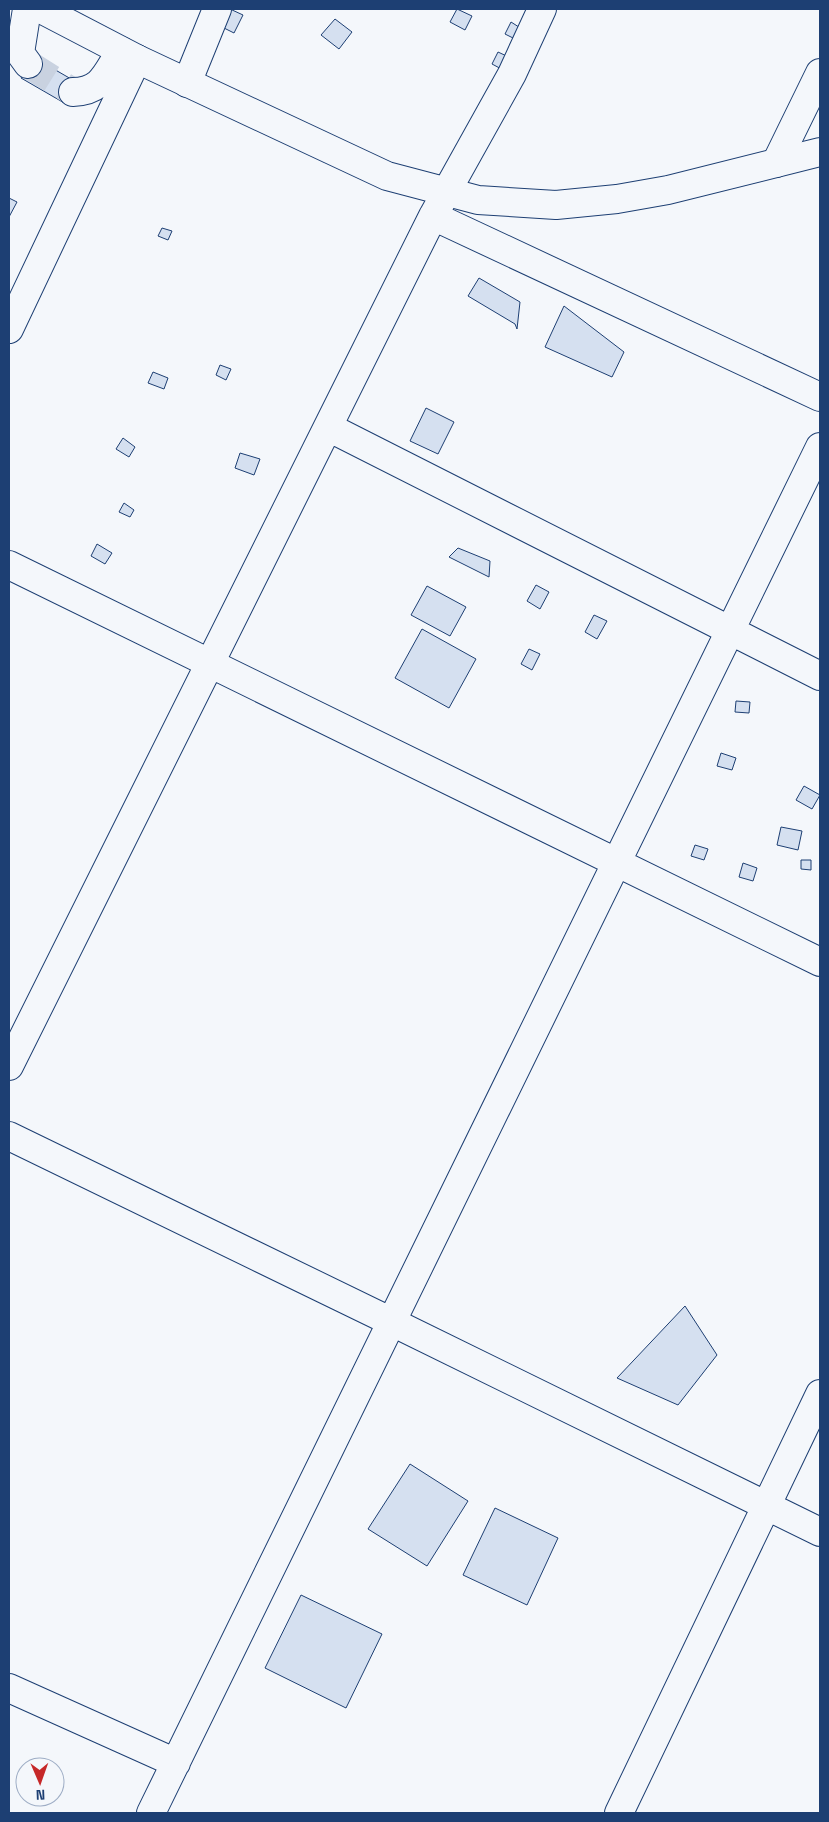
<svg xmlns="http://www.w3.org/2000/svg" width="829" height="1822" viewBox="0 0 829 1822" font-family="'Space Grotesk',sans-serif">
<rect width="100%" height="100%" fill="#f4f7fb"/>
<path fill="#d5e0f0" stroke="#1d3f73" d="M 230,9 L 243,15 L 234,33 L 218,25 Z
M 457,9 L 472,16 L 465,30 L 450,22 Z
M 335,19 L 352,32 L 339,49 L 321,35 Z
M 511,22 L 522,29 L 517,40 L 505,34 Z
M 498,52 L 513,59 L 507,72 L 492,64 Z
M 33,57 L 78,83 L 66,104 L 21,78 Z
M 9,198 L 17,202 L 9,217 Z
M 162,228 L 172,231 L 168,240 L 158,236 Z
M 479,278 L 520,302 L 517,329 L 515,324 L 468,296 Z
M 564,306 L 624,352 L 612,377 L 545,347 Z
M 220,365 L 231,369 L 226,380 L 216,375 Z
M 153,372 L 168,378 L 164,389 L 148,383 Z
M 426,408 L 454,422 L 438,454 L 410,441 Z
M 123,438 L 135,447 L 129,457 L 116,449 Z
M 240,453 L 260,459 L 254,475 L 235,468 Z
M 124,503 L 134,510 L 130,517 L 119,512 Z
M 97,544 L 112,553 L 105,564 L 91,556 Z
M 458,548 L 490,561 L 489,577 L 449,557 Z
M 536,585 L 549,592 L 540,609 L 527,601 Z
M 427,586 L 466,607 L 450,636 L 411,615 Z
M 594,615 L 607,621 L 597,639 L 585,632 Z
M 422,629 L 476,659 L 449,708 L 395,678 Z
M 529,649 L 540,654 L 532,670 L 521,664 Z
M 736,701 L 750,702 L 749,713 L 735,712 Z
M 721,753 L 736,758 L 732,770 L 717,766 Z
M 804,786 L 820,795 L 812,809 L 796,800 Z
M 781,827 L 802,831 L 798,850 L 777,845 Z
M 695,845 L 708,849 L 704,860 L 691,856 Z
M 801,860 L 811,860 L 811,870 L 801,869 Z
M 743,863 L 757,868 L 753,881 L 739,877 Z
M 685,1306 L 717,1355 L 678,1405 L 617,1378 Z
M 410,1464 L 468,1501 L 427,1566 L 368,1529 Z
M 495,1508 L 558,1538 L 527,1605 L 463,1575 Z
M 301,1595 L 382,1634 L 346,1708 L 265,1668 Z"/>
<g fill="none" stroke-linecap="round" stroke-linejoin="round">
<path stroke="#c9d2e0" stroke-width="28" stroke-dasharray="28 14" stroke-linecap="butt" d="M 28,64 L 73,92"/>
<g stroke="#1d3f73" stroke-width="30">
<path id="minor" d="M 27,9 L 20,53 L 28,64
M 187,83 L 217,9
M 73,92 C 103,91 106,73 121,51
M 776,163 L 820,73
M 433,216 L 820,397
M 9,329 L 137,59
M 328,427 L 820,676
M 9,565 L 820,962
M 9,1066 L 433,216 L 512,74 L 542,9
M 9,1136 L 392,1322 L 820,1532
M 9,1688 L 176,1763
M 151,1813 L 820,447
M 619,1813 L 820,1394"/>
</g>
<g stroke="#1d3f73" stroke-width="30">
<path id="major" d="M 41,9 L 137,59 L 387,176 L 478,200 L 556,205 L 617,199 L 668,190 L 820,152"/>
</g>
<use href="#minor" stroke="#f4f7fb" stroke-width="28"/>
<use href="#major" stroke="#f4f7fb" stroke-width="28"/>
</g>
<rect width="829" height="1822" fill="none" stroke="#1d3f73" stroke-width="20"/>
<g transform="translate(40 1782) rotate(178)"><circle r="24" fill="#f4f7fb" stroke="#9eadc5"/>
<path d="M0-4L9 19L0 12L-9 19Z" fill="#c62828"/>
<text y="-8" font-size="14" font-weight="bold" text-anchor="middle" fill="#1d3f73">N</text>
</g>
</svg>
